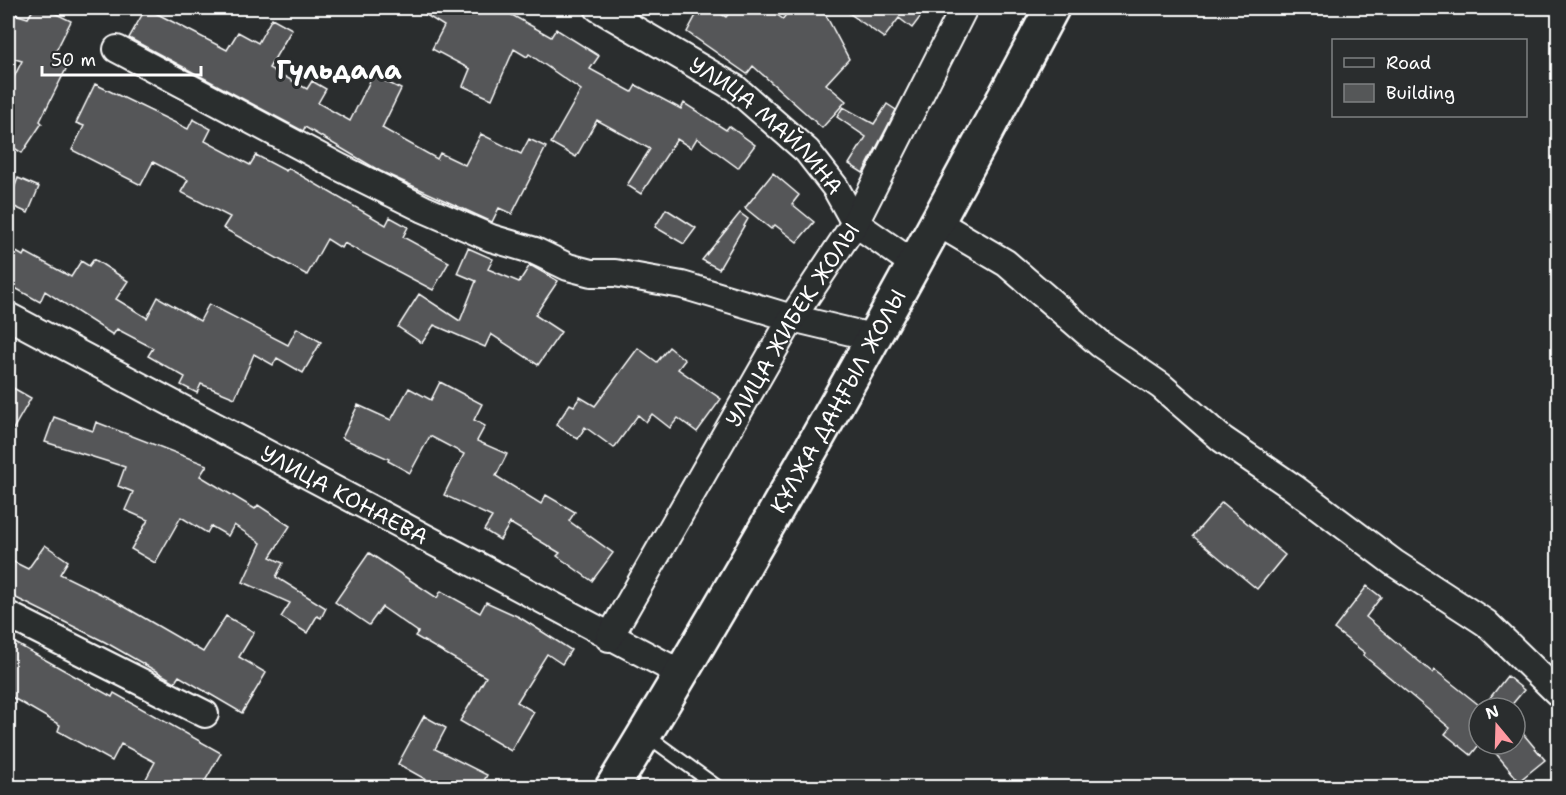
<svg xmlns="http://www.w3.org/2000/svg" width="1566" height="795" viewBox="0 0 1566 795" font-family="'Shantell Sans',sans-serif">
<rect width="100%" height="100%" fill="#2a2d2e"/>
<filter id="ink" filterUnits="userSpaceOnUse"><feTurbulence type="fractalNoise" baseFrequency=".0167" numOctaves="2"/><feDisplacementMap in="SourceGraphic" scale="12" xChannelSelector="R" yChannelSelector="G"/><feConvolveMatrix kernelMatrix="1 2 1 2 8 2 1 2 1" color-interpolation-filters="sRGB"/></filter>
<g filter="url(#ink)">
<path fill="#555758" stroke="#fff" stroke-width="1.5" d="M 34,8 L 44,8 L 71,21 L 54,55 L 69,63 L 40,121 L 42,123 L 22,153 L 8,144 L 8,89 L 22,61 L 8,57 L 8,12 L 28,18 Z
M 146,8 L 227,50 L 238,32 L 258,43 L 272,18 L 292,29 L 269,68 L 307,89 L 312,81 L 326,89 L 318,103 L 350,121 L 373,75 L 401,89 L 382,128 L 437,159 L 440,153 L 465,165 L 481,134 L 521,154 L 529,139 L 546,147 L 512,214 L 499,208 L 492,222 L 380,171 L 305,127 L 303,131 L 129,38 Z
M 415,8 L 513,8 L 510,14 L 551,37 L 556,29 L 599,56 L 590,69 L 632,92 L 636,85 L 681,109 L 684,103 L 726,130 L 729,126 L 755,145 L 738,168 L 697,138 L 691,148 L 677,139 L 641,194 L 627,185 L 650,149 L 597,120 L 576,157 L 551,143 L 581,90 L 529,54 L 527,57 L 514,49 L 492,99 L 463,86 L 470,69 L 432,49 L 444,26 Z
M 700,8 L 712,8 L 726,17 L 733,8 L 767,8 L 783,19 L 790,8 L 822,8 L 849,59 L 826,84 L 846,101 L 822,128 L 753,66 L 747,74 L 687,32 Z
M 842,8 L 927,8 L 912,28 L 899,18 L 884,38 Z
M 95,84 L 188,129 L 193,119 L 211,129 L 205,141 L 250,165 L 256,155 L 286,171 L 288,168 L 386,225 L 390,217 L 408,227 L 403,237 L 449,262 L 433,290 L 344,243 L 341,248 L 327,239 L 307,275 L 223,228 L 230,217 L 181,192 L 188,180 L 153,162 L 141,185 L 72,150 L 84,126 L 76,123 Z
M 887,104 L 896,110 L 863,173 L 849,164 L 866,137 L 837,117 L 843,107 L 874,124 Z
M 773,173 L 799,195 L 792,204 L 814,222 L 797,242 L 775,225 L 771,229 L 745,208 Z
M 18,178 L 39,187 L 28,213 L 8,204 Z
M 666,209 L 696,228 L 684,244 L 655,227 Z
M 740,213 L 748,219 L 719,269 L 702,260 Z
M 8,247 L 23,256 L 25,252 L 71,277 L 81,261 L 89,266 L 94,259 L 128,281 L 116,299 L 147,318 L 158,297 L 200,321 L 209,304 L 288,345 L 297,328 L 321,342 L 303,373 L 277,358 L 273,365 L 254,354 L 235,398 L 201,384 L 197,393 L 181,385 L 185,377 L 148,356 L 153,348 L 117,329 L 113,335 L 45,291 L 40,302 L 8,284 Z
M 468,248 L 493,259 L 488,269 L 519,282 L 530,265 L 558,281 L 535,315 L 561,332 L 538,365 L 491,334 L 485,347 L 434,325 L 422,343 L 398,327 L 419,294 L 460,321 L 476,281 L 457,273 Z
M 669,347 L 685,360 L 678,369 L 721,399 L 697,432 L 678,418 L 670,428 L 652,414 L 646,422 L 638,415 L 614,448 L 585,427 L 578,439 L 556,425 L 570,404 L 574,406 L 580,397 L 595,406 L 638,348 L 657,362 Z
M 440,382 L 482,404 L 474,420 L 485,426 L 477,441 L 507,454 L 496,476 L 541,504 L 546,495 L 575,512 L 569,521 L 613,553 L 592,581 L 557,556 L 560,553 L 510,523 L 500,540 L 484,530 L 492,517 L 444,495 L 464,454 L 430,436 L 410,473 L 388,461 L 389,459 L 342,438 L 358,405 L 391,420 L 409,388 L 431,400 Z
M 8,385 L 31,398 L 8,438 Z
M 54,417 L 93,431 L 96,422 L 207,465 L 200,476 L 255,509 L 258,505 L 290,526 L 270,557 L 283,563 L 276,577 L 326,608 L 321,618 L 317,616 L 307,633 L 281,617 L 290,603 L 243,582 L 261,543 L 234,525 L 228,536 L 211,526 L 207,533 L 181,517 L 155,563 L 131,549 L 148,520 L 125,510 L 133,492 L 118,486 L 125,467 L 45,442 Z
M 1222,502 L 1285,555 L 1257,589 L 1193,536 Z
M 45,545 L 68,561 L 60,574 L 113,600 L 203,652 L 226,616 L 254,632 L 239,657 L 266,673 L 242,713 L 179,676 L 175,682 L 105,642 L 8,594 L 8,559 L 28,569 Z
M 369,553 L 437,598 L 441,591 L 480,613 L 486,602 L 519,617 L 571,650 L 562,664 L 547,654 L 517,702 L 534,712 L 511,751 L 460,721 L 486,677 L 415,636 L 418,632 L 382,607 L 369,625 L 335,602 Z
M 1367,586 L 1381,597 L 1366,617 L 1433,673 L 1435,670 L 1479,705 L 1479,745 L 1471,755 L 1445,734 L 1450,728 L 1363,655 L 1365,653 L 1334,629 Z
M 8,639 L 112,697 L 114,693 L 221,753 L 201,788 L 141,788 L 155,762 L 121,744 L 112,761 L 58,731 L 60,725 L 8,695 Z
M 1507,676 L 1524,690 L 1509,708 L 1482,708 Z
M 424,716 L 446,728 L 435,749 L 487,775 L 480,788 L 441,788 L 398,764 Z
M 1515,724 L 1545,760 L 1519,781 L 1488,744 L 1515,744 Z"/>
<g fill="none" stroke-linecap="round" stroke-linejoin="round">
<g stroke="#fff" stroke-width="16">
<path id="lane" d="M 646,735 L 719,788"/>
</g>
<g stroke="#fff" stroke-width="30">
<g id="street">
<path id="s1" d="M 598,8 L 735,88 L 807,151 L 835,187 L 855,223 L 914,264"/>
<path d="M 117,49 L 341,168 L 424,209 L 491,238 L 535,251 L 568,267 L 591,273 L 615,273 L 682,285 L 792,318 L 872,337"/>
<path d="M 938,223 L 1006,263 L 1100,344 L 1161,386 L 1222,439 L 1294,488 L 1394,563 L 1486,623 L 1558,693"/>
<path id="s2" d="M 8,316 L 682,674"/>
<path d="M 8,615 L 205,714"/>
<path id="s3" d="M 609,638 L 792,318 L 855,223 L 964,8"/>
</g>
</g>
<g stroke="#fff" stroke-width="38">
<g id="primary">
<path id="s4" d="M 612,788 C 768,533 913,271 1052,8"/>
</g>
</g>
<use href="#lane" stroke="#2a2d2e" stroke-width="12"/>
<use href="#street" stroke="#2a2d2e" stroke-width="26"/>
<use href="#primary" stroke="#2a2d2e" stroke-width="33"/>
</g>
</g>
<g text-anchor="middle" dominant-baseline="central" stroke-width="6" stroke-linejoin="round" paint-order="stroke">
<g font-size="22" fill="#fff" stroke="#2a2d2e">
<text stroke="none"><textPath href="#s1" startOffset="207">УЛИЦА МАЙЛИНА</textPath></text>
<text stroke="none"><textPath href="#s3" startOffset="363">УЛИЦА ЖИБЕК ЖОЛЫ</textPath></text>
<text stroke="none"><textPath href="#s4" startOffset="448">ҚҰЛЖА ДАҢҒЫЛ ЖОЛЫ</textPath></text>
<text stroke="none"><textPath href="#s2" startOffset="381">УЛИЦА КОНАЕВА</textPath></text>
</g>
<g font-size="26" font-weight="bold" fill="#fff" stroke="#2a2d2e">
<text x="339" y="69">Гүльдала</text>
</g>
</g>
<rect width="1566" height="795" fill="none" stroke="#2a2d2e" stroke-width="30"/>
<rect x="15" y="15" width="1536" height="765" fill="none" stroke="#fff" stroke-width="2" filter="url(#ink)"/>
<rect x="1332" y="39" width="195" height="78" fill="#2a2d2e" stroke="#7f8182" stroke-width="1.5"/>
<rect x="1344" y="58" width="30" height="9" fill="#2a2d2e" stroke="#7f8182" stroke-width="1.5"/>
<text x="1386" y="69" font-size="18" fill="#ffffff">Road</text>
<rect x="1344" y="84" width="30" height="18" fill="#555758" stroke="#7f8182" stroke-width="1.5"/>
<text x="1386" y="99" font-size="18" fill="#ffffff">Building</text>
<g transform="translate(1497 726) rotate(341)"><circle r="28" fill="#2a2d2e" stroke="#7f8182" stroke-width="1.5"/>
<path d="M0-4.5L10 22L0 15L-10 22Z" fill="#ff9aa2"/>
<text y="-9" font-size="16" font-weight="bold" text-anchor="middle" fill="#ffffff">N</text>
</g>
<path d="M42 66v9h159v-9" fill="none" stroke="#ffffff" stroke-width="3"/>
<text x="51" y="66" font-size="18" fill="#ffffff" stroke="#2a2d2e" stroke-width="4.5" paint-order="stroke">50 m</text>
</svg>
